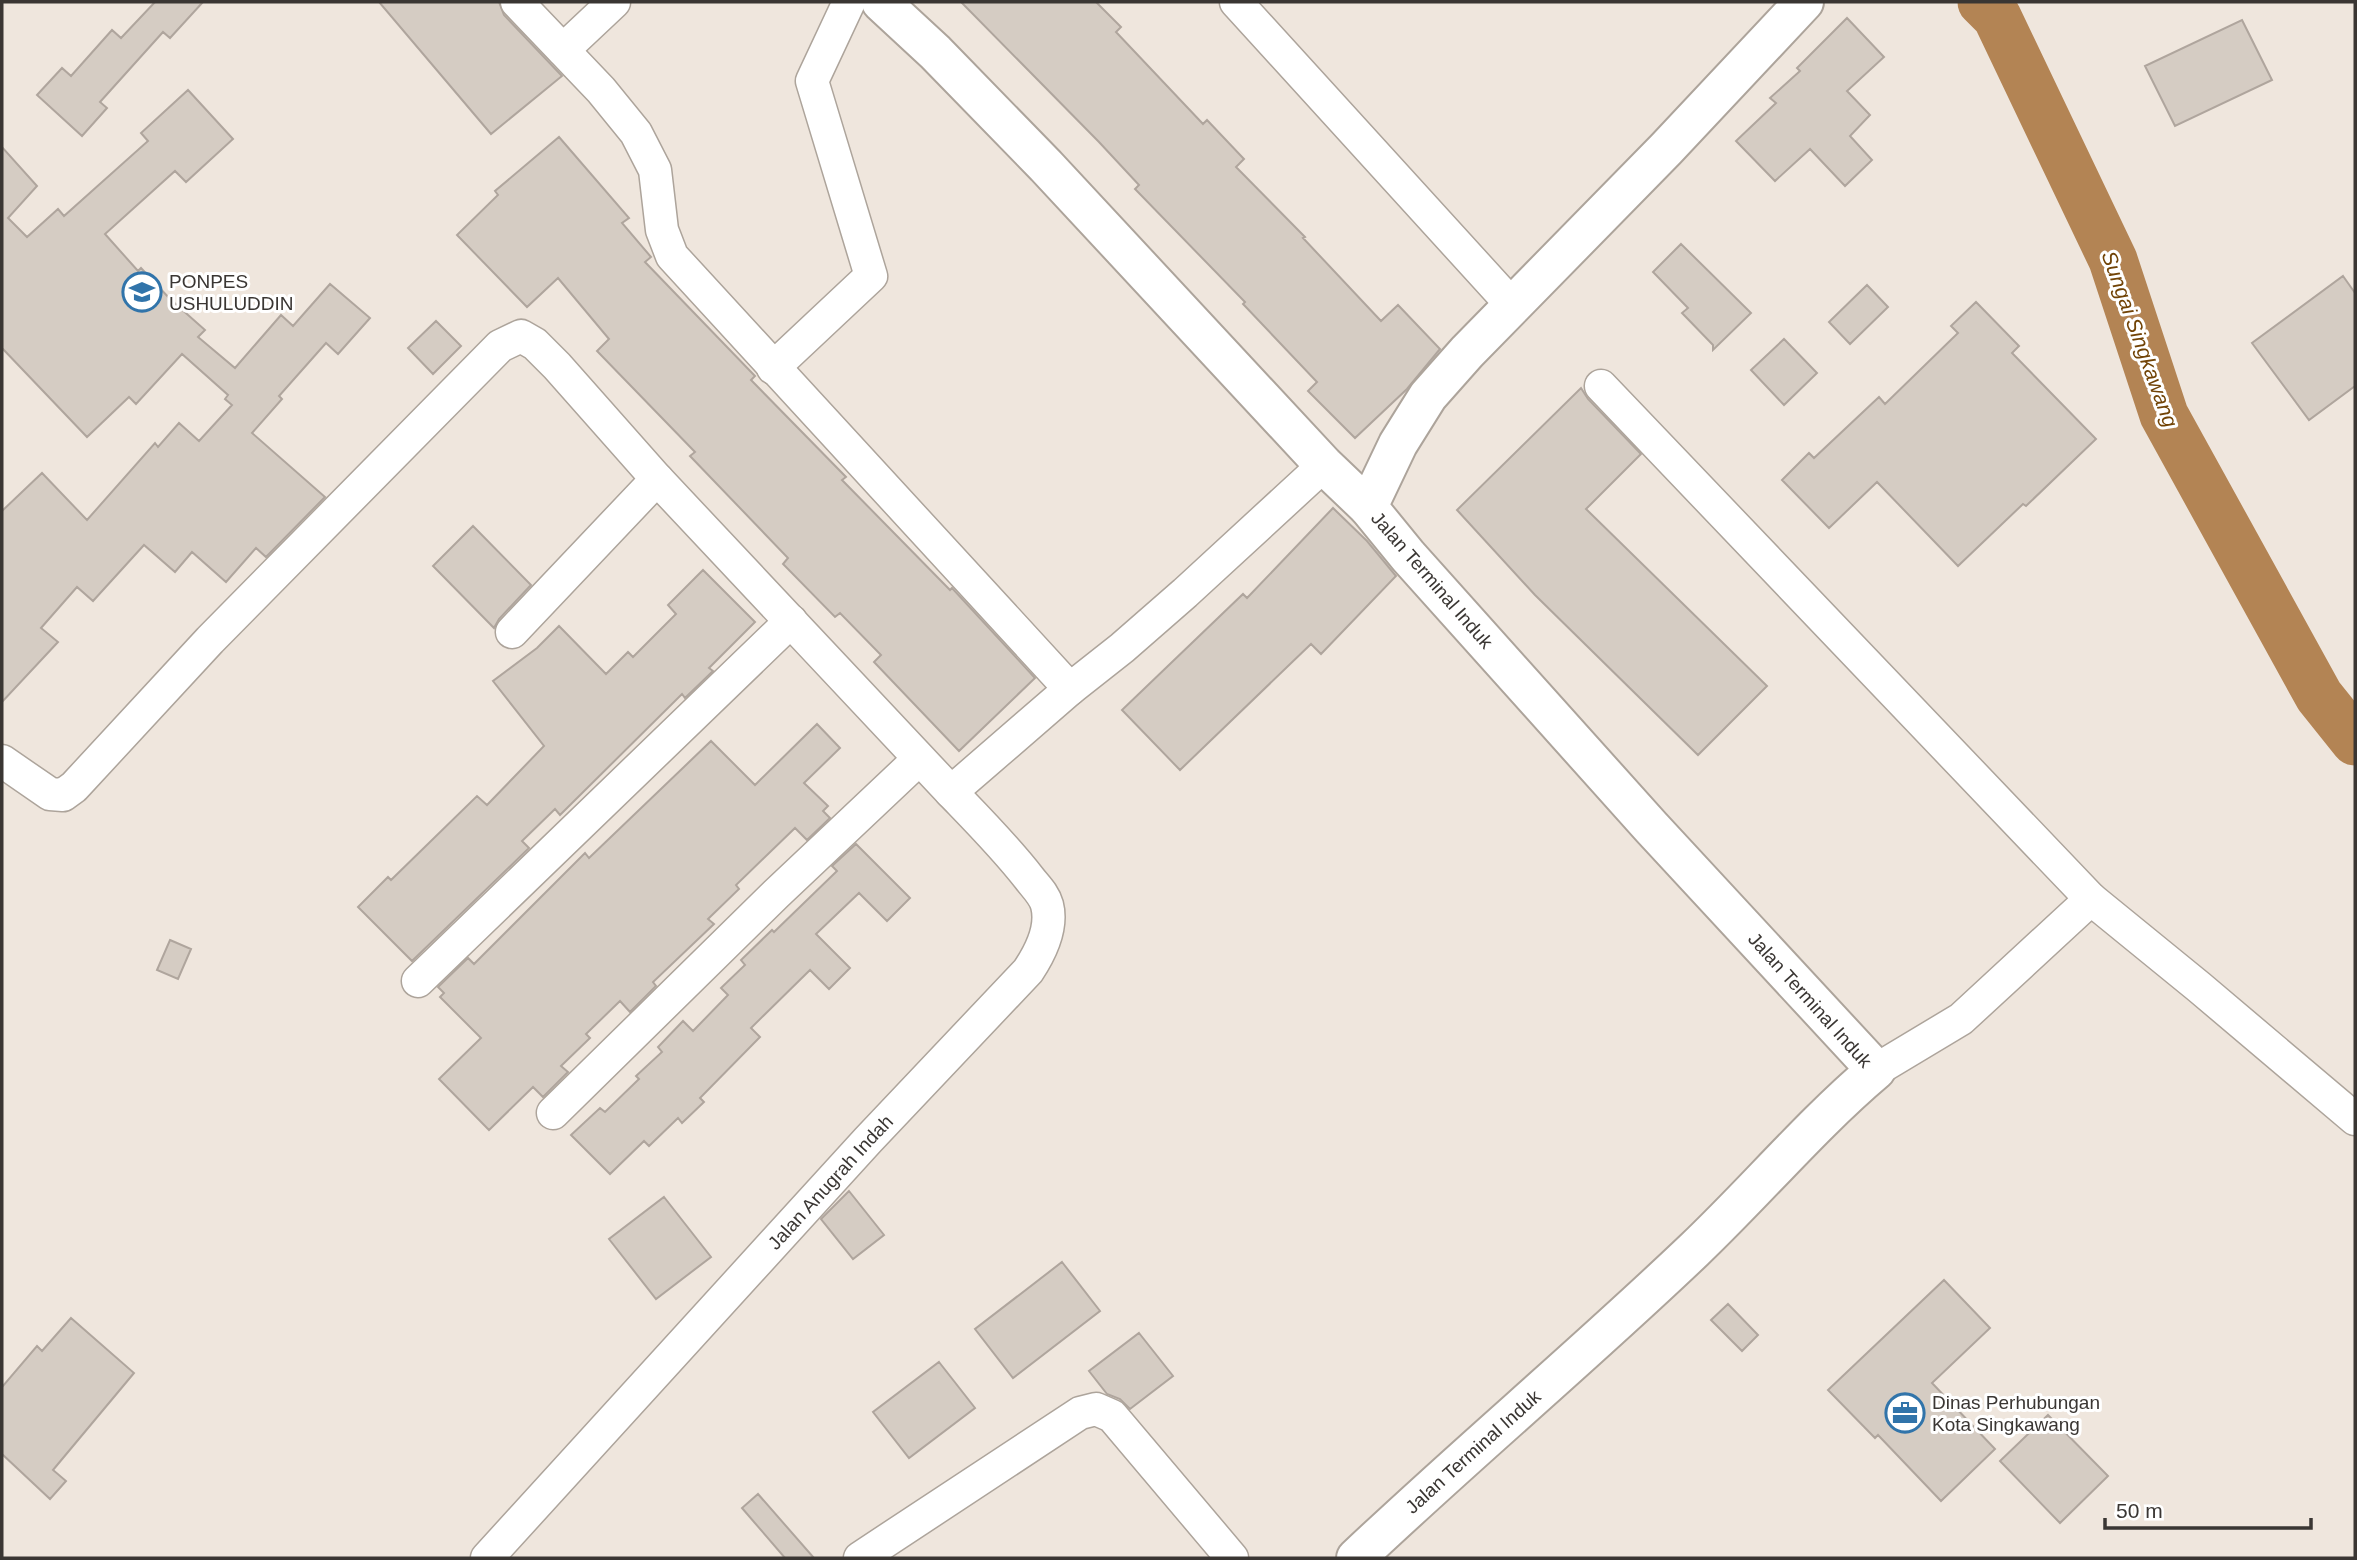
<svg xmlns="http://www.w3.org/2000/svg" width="2357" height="1560" viewBox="0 0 2357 1560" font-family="Helvetica,sans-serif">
<rect width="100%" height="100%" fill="#efe6dd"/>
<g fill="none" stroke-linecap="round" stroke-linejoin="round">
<path stroke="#b38454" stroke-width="49" d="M 1982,2 L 1997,17 L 2113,260 L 2164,415 L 2319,696 L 2355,741"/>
</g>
<path fill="#d5ccc3" stroke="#afa59d" stroke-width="2" d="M 155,2 L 203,2 L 170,38 L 163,32 L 100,102 L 107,108 L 82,136 L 37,95 L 62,68 L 71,76 L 112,30 L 121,38 Z
M 379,2 L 499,2 L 504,15 L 562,76 L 491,134 Z
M 961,2 L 1096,2 L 1121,27 L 1116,32 L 1203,124 L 1207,120 L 1244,159 L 1236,167 L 1305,237 L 1303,238 L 1381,321 L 1398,305 L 1440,349 L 1407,389 L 1355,438 L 1308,391 L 1317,382 L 1243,304 L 1245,302 L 1135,189 L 1139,185 L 1099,142 Z
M 1847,18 L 1884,57 L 1847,91 L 1870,115 L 1850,136 L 1872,160 L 1845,186 L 1810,149 L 1775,181 L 1736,141 L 1776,103 L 1770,98 L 1800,71 L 1797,68 Z
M 2242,20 L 2272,80 L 2175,126 L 2145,66 Z
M 188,90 L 233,139 L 186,182 L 175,171 L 105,234 L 138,271 L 141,268 L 170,299 L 205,330 L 198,337 L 235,368 L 281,315 L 293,326 L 330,284 L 370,318 L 338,354 L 326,343 L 279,396 L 282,399 L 252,433 L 325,497 L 266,557 L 256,548 L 226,582 L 192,552 L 175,572 L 144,545 L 93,601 L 77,587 L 41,628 L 58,642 L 2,702 L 2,511 L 42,473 L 87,520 L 155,443 L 158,447 L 179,423 L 199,441 L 232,405 L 225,399 L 228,395 L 182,354 L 136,404 L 129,397 L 87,437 L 2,348 L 2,147 L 37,186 L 8,218 L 27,237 L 58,209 L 64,216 L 148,141 L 141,133 Z
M 559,137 L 629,218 L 622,223 L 651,257 L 645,262 L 755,376 L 751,380 L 846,477 L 842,480 L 950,590 L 952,588 L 1035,678 L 959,751 L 874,662 L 881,655 L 840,613 L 835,617 L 783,564 L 788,558 L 690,456 L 695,452 L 597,351 L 609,339 L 558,278 L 527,307 L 457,235 L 498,195 L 495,191 Z
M 1681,244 L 1751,313 L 1713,350 L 1713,345 L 1682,313 L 1688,308 L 1653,272 Z
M 2343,276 L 2355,293 L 2355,386 L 2309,420 L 2252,343 Z
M 1867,285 L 1888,307 L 1850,344 L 1829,322 Z
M 1976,302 L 2019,346 L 2012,353 L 2096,439 L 2026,506 L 2023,504 L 1958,566 L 1877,482 L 1829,528 L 1782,480 L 1809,453 L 1814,458 L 1879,397 L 1885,404 L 1958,333 L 1951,326 Z
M 436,321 L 461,346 L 433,374 L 408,348 Z
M 1784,339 L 1817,373 L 1784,405 L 1751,370 Z
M 1581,388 L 1588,399 L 1641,454 L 1586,509 L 1767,686 L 1698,755 L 1535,595 L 1457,510 Z
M 1333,508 L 1367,541 L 1396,576 L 1321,654 L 1311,644 L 1180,770 L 1122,710 L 1243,594 L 1247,598 Z
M 473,526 L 531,585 L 499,619 L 494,628 L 433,566 Z
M 703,570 L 755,622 L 709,668 L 713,671 L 685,698 L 682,694 L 560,815 L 555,809 L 522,841 L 529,848 L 412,961 L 358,907 L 388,877 L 391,880 L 477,796 L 487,805 L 544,746 L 493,681 L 537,648 L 559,626 L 606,674 L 628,652 L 633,657 L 676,614 L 668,605 Z
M 817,724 L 840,748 L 804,783 L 828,806 L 823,811 L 830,818 L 807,840 L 795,828 L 736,885 L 739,889 L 708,919 L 714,924 L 653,982 L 656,986 L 630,1012 L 620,1001 L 586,1034 L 590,1038 L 561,1066 L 568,1072 L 543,1097 L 533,1087 L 489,1130 L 439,1079 L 481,1038 L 440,997 L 444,993 L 438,987 L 468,958 L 474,964 L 585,853 L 589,858 L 711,741 L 755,785 Z
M 856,844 L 910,898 L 887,921 L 859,893 L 816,934 L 850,968 L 829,989 L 810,970 L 751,1028 L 760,1037 L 700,1098 L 704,1102 L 682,1123 L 678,1118 L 649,1146 L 644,1141 L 610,1174 L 571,1135 L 600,1108 L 605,1112 L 639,1079 L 636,1076 L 662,1052 L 658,1047 L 683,1021 L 693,1031 L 728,995 L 721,988 L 745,965 L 741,960 L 772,930 L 774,932 L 837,871 L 832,866 Z
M 170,940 L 191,949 L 178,979 L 157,970 Z
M 849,1191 L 884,1235 L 853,1259 L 821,1219 Z
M 664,1197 L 711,1257 L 656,1299 L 609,1239 Z
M 1062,1262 L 1100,1311 L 1013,1378 L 975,1329 Z
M 1944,1280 L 1990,1328 L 1932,1383 L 1995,1449 L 1941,1501 L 1878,1435 L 1875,1438 L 1828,1390 Z
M 1728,1304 L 1758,1335 L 1742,1351 L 1711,1320 Z
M 71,1318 L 134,1373 L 53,1470 L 66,1481 L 50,1499 L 2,1454 L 2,1387 L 37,1346 L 42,1351 Z
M 1139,1333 L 1173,1376 L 1130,1409 L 1120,1399 L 1107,1394 L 1089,1371 Z
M 939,1362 L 975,1408 L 909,1458 L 873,1412 Z
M 2048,1415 L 2108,1476 L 2060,1523 L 2000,1461 Z
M 758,1494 L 814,1558 L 785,1558 L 742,1508 Z"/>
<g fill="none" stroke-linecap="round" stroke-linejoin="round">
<g stroke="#ada49b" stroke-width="35">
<g id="street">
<path d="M 517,2 L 601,90 L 636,133 L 655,170 L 662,230 L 672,256 L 1070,689 L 1122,648 L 1185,593 L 1324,465"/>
<path d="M 1236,2 L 1512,305"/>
<path d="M 563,50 L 614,2"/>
<path d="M 773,368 L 871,276 L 812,81 L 849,2"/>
<path d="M 1601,386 L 2091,899"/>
<path d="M 512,632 L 657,479"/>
<path d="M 2,761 L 50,794 L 63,795 L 74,787 L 210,640 L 500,346 L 521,336 L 535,344 L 557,366 L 657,479 L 951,792 L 1070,689"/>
<path d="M 418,981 L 791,621"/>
<path d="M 1876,1070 L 1961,1019 L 2091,899 L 2199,987 L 2355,1119"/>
<path d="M 553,1113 L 776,894 L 919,759"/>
<path id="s1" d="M 487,1558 L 868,1140 L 1028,971 C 1040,953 1053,928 1047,905 C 1044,894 1035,886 1029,878 C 1005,847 978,820 951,792"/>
<path d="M 860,1558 L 1080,1413 L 1096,1409 L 1112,1416 L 1232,1558"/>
</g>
</g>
<g stroke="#ada49b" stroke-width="42">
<path id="secondary" d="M 881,2 L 935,52 L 1046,166 L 1324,465 L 1368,507"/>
</g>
<g stroke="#ada49b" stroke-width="42">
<g id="highway">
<path id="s2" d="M 1356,1558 C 1467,1453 1584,1355 1694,1250 C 1756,1191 1811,1125 1876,1070 L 1651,827 L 1408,556 L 1368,507 L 1398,444 L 1428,396 L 1467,352 L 1666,149 L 1804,2"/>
</g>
</g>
<use href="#street" stroke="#fff" stroke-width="32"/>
<use href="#secondary" stroke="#fff" stroke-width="38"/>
<use href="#highway" stroke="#fff" stroke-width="38"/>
</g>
<defs>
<g id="school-ring" transform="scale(2.0125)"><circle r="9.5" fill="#fff" stroke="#3174aa" stroke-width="1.5"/><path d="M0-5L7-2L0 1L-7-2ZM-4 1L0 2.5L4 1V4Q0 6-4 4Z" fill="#3174aa"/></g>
<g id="office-ring" transform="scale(2.0125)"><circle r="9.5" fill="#fff" stroke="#3174aa" stroke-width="1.5"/><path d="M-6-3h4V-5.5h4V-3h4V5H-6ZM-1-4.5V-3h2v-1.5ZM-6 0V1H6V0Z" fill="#3174aa"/></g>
</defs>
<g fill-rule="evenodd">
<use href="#school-ring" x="142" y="292"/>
<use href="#office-ring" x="1905" y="1413"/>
</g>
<g text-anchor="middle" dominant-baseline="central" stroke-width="6" stroke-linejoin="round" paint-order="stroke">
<g font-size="19" fill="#3a3633" stroke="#fff" text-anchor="start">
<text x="169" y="281">PONPES<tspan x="169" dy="22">USHULUDDIN</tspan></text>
<text x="1932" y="1402">Dinas Perhubungan<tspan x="1932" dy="22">Kota Singkawang</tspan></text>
</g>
<g font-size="19" fill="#3a3633" stroke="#fff">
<text transform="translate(1432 580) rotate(49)">Jalan Terminal Induk</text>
<text transform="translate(1810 1000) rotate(48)">Jalan Terminal Induk</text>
<text stroke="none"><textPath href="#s1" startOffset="509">Jalan Anugrah Indah</textPath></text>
<text stroke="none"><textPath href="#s2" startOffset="158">Jalan Terminal Induk</textPath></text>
</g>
<g font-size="21" font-style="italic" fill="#714306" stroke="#fff">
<text transform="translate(2140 339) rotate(70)">Sungai Singkawang</text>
</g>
</g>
<rect width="2357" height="1560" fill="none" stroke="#3a3633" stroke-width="7"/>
<path d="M2105 1518v10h206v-10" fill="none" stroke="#3a3633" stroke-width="3.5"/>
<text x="2116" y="1518" font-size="21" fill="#3a3633" stroke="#ffffff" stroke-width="5" paint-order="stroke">50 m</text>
</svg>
